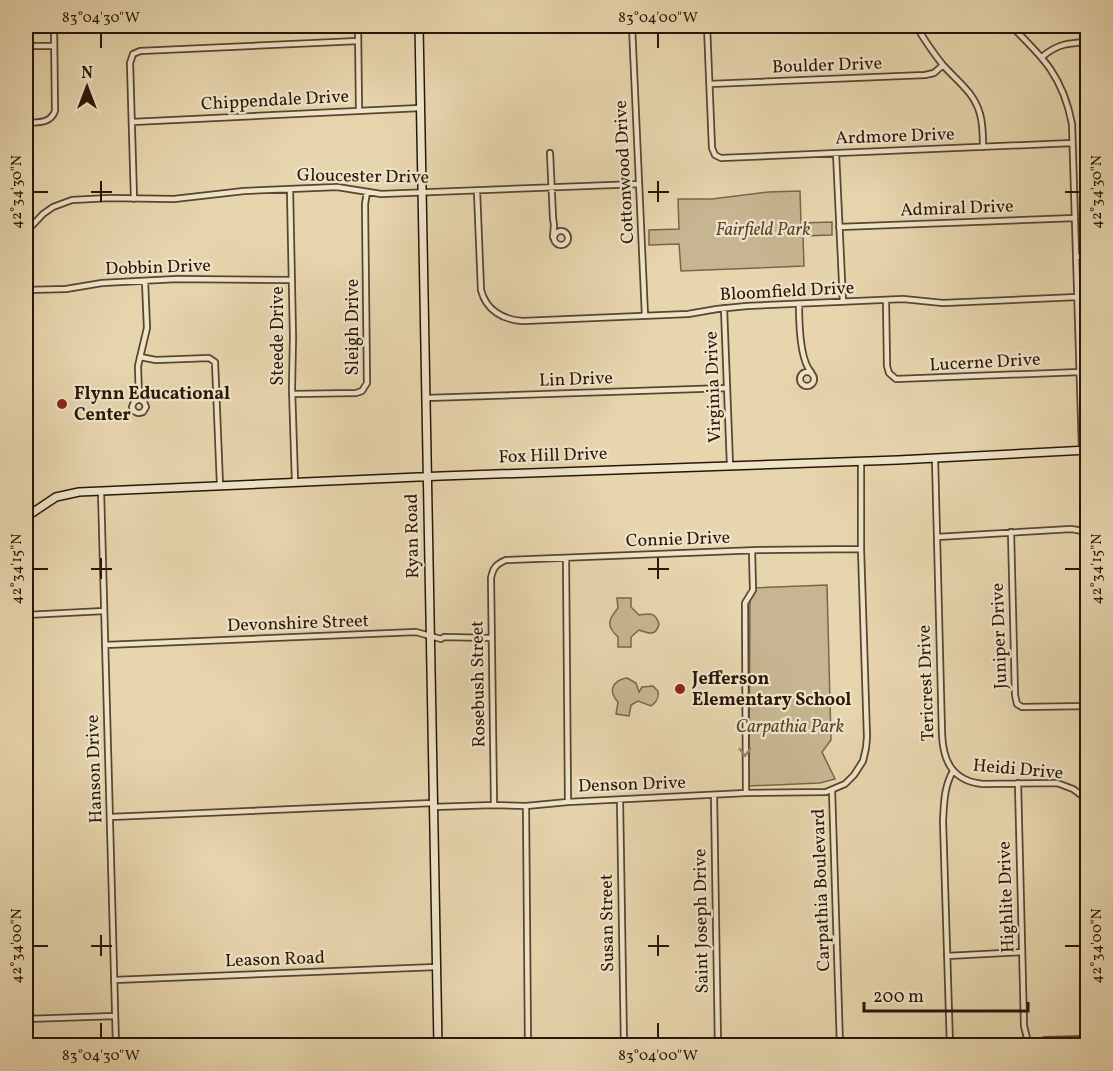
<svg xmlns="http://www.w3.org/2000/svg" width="1113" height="1071" viewBox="0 0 1113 1071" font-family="Vollkorn,serif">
<rect width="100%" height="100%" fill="#e7d5ad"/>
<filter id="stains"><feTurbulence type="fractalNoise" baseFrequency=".00333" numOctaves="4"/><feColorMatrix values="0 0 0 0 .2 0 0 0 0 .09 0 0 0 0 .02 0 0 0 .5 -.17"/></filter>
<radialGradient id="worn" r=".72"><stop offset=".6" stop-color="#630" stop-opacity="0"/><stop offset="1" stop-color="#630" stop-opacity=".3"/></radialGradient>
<path fill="#c7b591" stroke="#78664c" stroke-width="1.5" d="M 800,191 L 801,223 L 832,222 L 832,235 L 803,236 L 804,266 L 681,271 L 679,244 L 649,245 L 649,230 L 679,229 L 678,199 L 712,199 L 768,192 Z
M 827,585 L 831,740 L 822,752 L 835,779 L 820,783 L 749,786 L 750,588 Z
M 617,598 L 631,598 L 631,607 L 639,615 C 649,614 655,611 659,624 C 656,637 648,633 639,630 L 631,637 L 631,647 L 618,647 L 618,637 C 606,626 608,620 618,608 Z
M 627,678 L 636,683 L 639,692 L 642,687 L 653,686 L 658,691 C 659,698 657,702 651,706 L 638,701 L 631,705 L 629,716 L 616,714 L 618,702 C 616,700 614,697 613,694 C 610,684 620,679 627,678 Z"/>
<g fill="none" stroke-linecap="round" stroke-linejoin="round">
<g stroke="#584630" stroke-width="8">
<path id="street" d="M 358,26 L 359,110
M 632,26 L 645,316
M 707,26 L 712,148 L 715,155 L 721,158 L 1072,143
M 916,26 C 924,39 933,53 943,65 C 957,81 974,92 980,114 C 983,124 983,136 983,147
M 1011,26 C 1044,58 1063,77 1072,124 L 1082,450
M 26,46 L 54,46
M 1042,57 C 1057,44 1068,43 1088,42
M 710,84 L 925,75 L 934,73 L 943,65
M 132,122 L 420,108
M 26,123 C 38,122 50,124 55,111 L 54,26
M 550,153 L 553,218 L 554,225 L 553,237
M 836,153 L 843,302
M 290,189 L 293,337 L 292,388 L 295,482
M 477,191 L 481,290 C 486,310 503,320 523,321 L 688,314 L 717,309 L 747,306 L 903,299 L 943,303 L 1077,297
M 134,199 L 130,63 L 133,54 L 140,51 L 358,41
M 26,215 L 34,223
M 839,227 L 1075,218
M554 238a7 7 0 1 1 14 0a7 7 0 1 1-14 0Z
M 26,232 L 43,214 L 53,207 L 72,200 L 109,198 L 174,199 L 244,191 L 337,187 L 381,194 L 639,184
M 1076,257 L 1088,256
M 26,290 L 66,289 L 102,283 L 177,279 L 292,280
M 886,300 L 887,366 L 889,373 L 896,379 L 1080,372
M 799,304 C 799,321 800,360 811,372
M 724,308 L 730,465
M 140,357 L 156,360 L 209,358 L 215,362 L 220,485
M800 379a7 7 0 1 1 14 0a7 7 0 1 1-14 0Z
M 292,394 L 356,393 L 362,391 L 367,383 L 365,204 L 367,192
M 426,398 L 727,388
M 139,399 L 144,402 L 146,407 L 143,412 C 138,414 134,413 132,407 L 134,402 L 139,399 L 138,366 L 147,328 L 145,281
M 935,458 L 942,734 C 943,762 953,781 983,784 L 1057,783 L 1073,789 L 1081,795 L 1088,803
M 101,491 L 116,1046
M 1011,532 L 1015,695 L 1017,704 L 1022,707 L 1088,706
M 937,537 L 1071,529 C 1078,530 1084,530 1086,539 L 1088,610
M 566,558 L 568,802
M 26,615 L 104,611
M 105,645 L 416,632 L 441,639 L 444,637 L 492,638
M 1018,783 L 1024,1026 L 1029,1046
M 832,790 L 840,1046
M 746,793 L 745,603 L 753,590 L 752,551
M 714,795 L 718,1046
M 1081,795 L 1088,785
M 620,800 L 624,1046
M 494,805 L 491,578 C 493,568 496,564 506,560 L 759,550 L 861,549
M 526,806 L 528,1046
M 433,807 L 494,805 L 526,806 L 568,802 L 746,793 L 826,792 L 845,784 L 854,775 L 863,761 L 866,748 L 867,737 L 861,549 L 861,461
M 110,817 L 433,803
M 947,956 L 1022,952
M 114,980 L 436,967
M 26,1019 L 115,1016
M 1028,1044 L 1046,1040 L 1088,1039
M 950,1046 L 943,821 C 944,803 944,787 953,771"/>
</g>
<g stroke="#291607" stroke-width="10">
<path id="secondary" d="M 419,26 L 438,1046
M 26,517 L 56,497 L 79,492 L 441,476 L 898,460 L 1088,450"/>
</g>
<use href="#street" stroke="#efe4ca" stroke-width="4.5"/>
<use href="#secondary" stroke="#efe4ca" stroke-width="7"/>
</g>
<defs><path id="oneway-chevron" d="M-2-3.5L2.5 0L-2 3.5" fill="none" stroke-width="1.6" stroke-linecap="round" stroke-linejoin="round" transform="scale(1.5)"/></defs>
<use stroke="#968772" href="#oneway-chevron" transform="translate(745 752) rotate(89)"/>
<path fill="none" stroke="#291607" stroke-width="2" d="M 101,33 L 101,48M 658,33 L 658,48M 101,181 L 101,202M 658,181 L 658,202M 33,192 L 48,192M 91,192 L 112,192M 648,192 L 669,192M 1065,192 L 1080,192M 101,558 L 101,579M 658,558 L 658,579M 33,569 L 48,569M 91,569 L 112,569M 648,569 L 669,569M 1065,569 L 1080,569M 101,935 L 101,956M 658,935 L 658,956M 33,946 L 48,946M 91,946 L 112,946M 648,946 L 669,946M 1065,946 L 1080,946M 101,1023 L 101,1038M 658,1023 L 658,1038"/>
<g fill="#8f2418" stroke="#efe4ca" stroke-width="2">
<circle cx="62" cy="404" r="6"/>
<circle cx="680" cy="689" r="6"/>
</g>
<g text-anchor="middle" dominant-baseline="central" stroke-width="4.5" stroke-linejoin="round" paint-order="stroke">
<g font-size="18" fill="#291607" stroke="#efe4ca">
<text transform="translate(827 66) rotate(-2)">Boulder Drive</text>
<text transform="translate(275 101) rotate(-3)">Chippendale Drive</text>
<text transform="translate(895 137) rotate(-2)">Ardmore Drive</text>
<text transform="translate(625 172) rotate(-93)">Cottonwood Drive</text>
<text transform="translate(363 177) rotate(1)">Gloucester Drive</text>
<text transform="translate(957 209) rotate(-2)">Admiral Drive</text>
<text transform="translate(158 268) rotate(-2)">Dobbin Drive</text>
<text transform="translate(787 292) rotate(-3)">Bloomfield Drive</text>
<text transform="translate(353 327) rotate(-90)">Sleigh Drive</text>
<text transform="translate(278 336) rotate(-90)">Steede Drive</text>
<text transform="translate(985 363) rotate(-3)">Lucerne Drive</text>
<text transform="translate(576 380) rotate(-2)">Lin Drive</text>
<text transform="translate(714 387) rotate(-92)">Virginia Drive</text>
<text transform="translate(553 456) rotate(-2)">Fox Hill Drive</text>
<text transform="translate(413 536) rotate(-91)">Ryan Road</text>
<text transform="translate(678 540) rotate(-2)">Connie Drive</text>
<text transform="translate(298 624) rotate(-2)">Devonshire Street</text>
<text transform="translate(1000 636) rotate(-92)">Juniper Drive</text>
<text transform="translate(927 683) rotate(-92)">Tericrest Drive</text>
<text transform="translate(479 684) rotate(-91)">Rosebush Street</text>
<text transform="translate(95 769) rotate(-92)">Hanson Drive</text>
<text transform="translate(1018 770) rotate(5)">Heidi Drive</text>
<text transform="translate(632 785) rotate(-2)">Denson Drive</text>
<text transform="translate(822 890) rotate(-92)">Carpathia Boulevard</text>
<text transform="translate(1007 897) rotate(-92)">Highlite Drive</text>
<text transform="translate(702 921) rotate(-91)">Saint Joseph Drive</text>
<text transform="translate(608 923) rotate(-91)">Susan Street</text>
<text transform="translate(275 960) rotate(-2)">Leason Road</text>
</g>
<g font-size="18" font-style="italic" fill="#584630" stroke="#efe4ca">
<text x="763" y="230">Fairfield Park</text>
<text x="790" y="727">Carpathia Park</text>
</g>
<g font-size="18" font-weight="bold" fill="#291607" stroke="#efe4ca" text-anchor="start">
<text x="74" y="394">Flynn Educational<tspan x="74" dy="21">Center</tspan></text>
<text x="692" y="679">Jefferson<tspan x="692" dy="21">Elementary School</tspan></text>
</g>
</g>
<rect width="1113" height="1071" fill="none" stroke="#e7d5ad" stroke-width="66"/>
<g transform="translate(87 87)" stroke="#efe4ca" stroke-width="4.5" paint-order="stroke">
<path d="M0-4.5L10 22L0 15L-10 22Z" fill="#291607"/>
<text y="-9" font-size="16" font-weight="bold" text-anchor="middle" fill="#291607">N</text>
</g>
<path d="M864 1002v9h164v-9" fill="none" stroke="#291607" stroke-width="3"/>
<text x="873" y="1002" font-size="18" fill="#291607" stroke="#efe4ca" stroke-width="4.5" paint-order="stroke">200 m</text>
<rect x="33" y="33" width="1047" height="1005" fill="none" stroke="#291607" stroke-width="2"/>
<g font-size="15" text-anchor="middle" fill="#291607">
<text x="101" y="22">83°04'30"W</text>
<text x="658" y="22">83°04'00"W</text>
<text transform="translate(16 192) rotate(-90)" y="5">42°34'30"N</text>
<text transform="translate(1096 192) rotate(-90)" y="5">42°34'30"N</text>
<text transform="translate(16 569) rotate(-90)" y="5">42°34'15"N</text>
<text transform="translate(1096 569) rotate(-90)" y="5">42°34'15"N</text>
<text transform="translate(16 946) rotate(-90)" y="5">42°34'00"N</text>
<text transform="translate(1096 946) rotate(-90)" y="5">42°34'00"N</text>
<text x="101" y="1060">83°04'30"W</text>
<text x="658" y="1060">83°04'00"W</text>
</g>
<rect width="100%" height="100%" filter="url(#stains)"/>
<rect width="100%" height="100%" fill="url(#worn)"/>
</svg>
